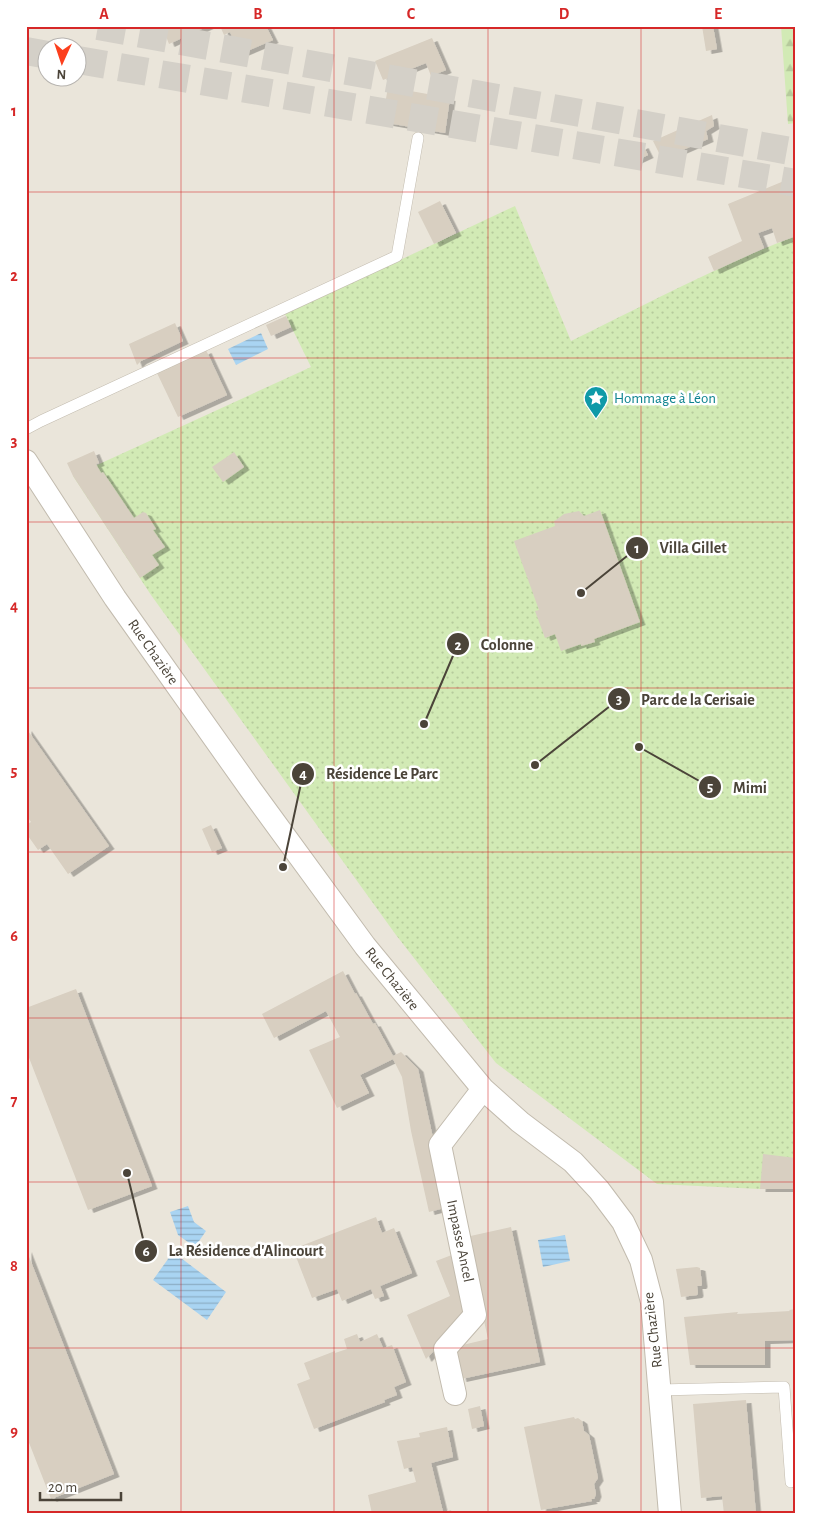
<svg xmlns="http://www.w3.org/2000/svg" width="822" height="1540" viewBox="0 0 822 1540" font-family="'Alegreya Sans',sans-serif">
<defs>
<pattern id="forest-firs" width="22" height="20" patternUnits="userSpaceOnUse" patternTransform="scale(1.25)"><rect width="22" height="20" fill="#d2eab5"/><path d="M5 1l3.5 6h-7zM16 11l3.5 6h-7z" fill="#b6ca9c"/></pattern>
<pattern id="park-dots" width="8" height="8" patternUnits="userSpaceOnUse" patternTransform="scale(1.25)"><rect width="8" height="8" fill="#d2eab5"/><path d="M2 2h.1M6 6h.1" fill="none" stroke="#b6ca9c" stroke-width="1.8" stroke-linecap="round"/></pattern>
<pattern id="water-rules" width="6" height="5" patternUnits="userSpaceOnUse" patternTransform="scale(1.25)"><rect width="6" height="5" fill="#a9d4f2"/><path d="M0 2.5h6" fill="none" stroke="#8caec5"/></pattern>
<filter id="shadow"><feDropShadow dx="5.5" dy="3" stdDeviation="0" flood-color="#0004"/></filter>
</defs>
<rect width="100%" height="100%" fill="#f6f3ec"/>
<path fill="#eae5da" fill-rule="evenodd" d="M 26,26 L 796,26 L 796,1514 L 26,1514 ZM 48,48 L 78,48 L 78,78 L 48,78 Z"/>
<path fill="url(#forest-firs)" d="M 781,26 L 796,26 L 796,123 L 788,124 Z"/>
<path fill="url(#park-dots)" d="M 515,206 L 571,341 C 645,305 719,265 796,236 L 796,1189 L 760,1189 L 657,1184 L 496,1063 L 396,935 L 151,595 L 73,476 L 311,367 L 285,314 Z"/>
<path fill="url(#water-rules)" d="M 261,333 L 268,349 L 236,365 L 228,349 Z
M 188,1206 L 194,1222 L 206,1231 L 195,1247 L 178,1235 L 170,1212 Z
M 565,1235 L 570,1261 L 543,1267 L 538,1240 Z
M 173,1252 L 226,1292 L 207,1320 L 153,1280 Z"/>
<path fill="#d8cfc1" filter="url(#shadow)" d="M 162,26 L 208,26 L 169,44 Z
M 220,26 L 266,26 L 273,40 L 240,54 L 230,32 L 224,35 Z
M 702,26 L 713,26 L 717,49 L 706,51 Z
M 432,38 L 446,70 L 431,76 L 426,63 L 383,80 L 375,61 Z
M 388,87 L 450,98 L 445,133 L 382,122 Z
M 712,115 L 714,126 L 706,131 L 708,139 L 662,159 L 653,141 Z
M 643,145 L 648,155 L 633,162 L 628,153 Z
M 796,176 L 796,236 L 777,243 L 772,228 L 758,233 L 764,248 L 714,271 L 708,257 L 742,241 L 728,204 Z
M 440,201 L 456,233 L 434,244 L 418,212 Z
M 286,316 L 291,327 L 271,336 L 266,325 Z
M 175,323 L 183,341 L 141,361 L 137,365 L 129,344 Z
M 206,350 L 227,395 L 178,417 L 157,373 Z
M 94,451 L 99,463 L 96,464 L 101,473 L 103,472 L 134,518 L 143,512 L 146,513 L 156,529 L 153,530 L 165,547 L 152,555 L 159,565 L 140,578 L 73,476 L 67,463 Z
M 234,452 L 244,467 L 223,482 L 212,467 Z
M 600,510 L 640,622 L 594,639 L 595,642 L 581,646 L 581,644 L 561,651 L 555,634 L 545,638 L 535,611 L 539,610 L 514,541 L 555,526 L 554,521 L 556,520 L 564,514 L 579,511 L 584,516 Z
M 26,728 L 109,846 L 68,874 L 47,844 L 38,850 L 26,833 L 26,825 L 31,822 L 26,815 Z
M 211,825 L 222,848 L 212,852 L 202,829 Z
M 343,971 L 355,994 L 356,993 L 373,1024 L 375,1023 L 393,1056 L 401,1052 L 418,1069 L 448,1207 L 429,1212 L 411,1131 L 402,1077 L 393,1059 L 360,1075 L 369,1093 L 337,1108 L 309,1050 L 340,1037 L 326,1011 L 274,1038 L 262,1014 Z
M 76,989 L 152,1186 L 88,1210 L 26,1050 L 26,1008 Z
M 763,1154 L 796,1158 L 796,1189 L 760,1189 Z
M 376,1217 L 382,1233 L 394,1228 L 412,1273 L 380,1286 L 384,1296 L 375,1299 L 371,1289 L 342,1301 L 337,1289 L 312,1298 L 293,1249 Z
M 511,1227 L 540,1362 L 461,1379 L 454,1347 L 488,1339 L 466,1237 Z
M 26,1249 L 114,1474 L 51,1499 L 26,1435 Z
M 457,1253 L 469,1306 L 457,1327 L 426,1359 L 407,1315 L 450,1296 L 436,1261 Z
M 697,1267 L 700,1268 L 702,1284 L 701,1286 L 697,1286 L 698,1293 L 697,1295 L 681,1297 L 676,1269 Z
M 796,1309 L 796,1340 L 765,1341 L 765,1365 L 690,1365 L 684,1317 L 738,1312 L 737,1314 L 790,1311 L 789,1310 Z
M 357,1334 L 360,1342 L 377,1334 L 383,1348 L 392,1345 L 406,1382 L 394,1387 L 397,1395 L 384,1400 L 385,1402 L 314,1429 L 297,1384 L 310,1379 L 304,1363 L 335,1351 L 335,1353 L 347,1349 L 344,1339 Z
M 746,1400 L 756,1514 L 724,1514 L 722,1496 L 701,1498 L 693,1404 Z
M 480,1406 L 484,1426 L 472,1429 L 468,1409 Z
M 574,1417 L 575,1419 L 578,1418 L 582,1421 L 584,1431 L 589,1435 L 598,1478 L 594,1484 L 596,1494 L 594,1499 L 591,1499 L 592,1501 L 541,1510 L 524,1427 Z
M 447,1427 L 453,1457 L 431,1463 L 443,1512 L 451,1510 L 452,1514 L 372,1514 L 368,1495 L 416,1482 L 412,1467 L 404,1469 L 397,1441 L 420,1437 L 419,1433 Z"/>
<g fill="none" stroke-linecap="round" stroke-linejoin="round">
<path stroke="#d4d0c8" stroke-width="28" stroke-dasharray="28 14" stroke-linecap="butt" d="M 98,26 L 796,152
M 26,51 L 48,55
M 78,60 L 796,183"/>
<g stroke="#c2bbae" stroke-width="12">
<path id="lane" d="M 26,429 L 41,421 L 397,256 L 418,138
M 659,1390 L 784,1387 L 791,1482"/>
</g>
<g stroke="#c2bbae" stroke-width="24">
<path id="street" d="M 26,461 L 115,598 L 251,790 L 365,946 L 483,1089 L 520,1122 L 573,1162 L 599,1190 L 623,1222 L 641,1260 L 652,1302 L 670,1514
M 455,1394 L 445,1349 L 475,1315 L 440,1145 L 483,1089"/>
</g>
<use href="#lane" stroke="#fff" stroke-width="11"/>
<use href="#street" stroke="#fff" stroke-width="22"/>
</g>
<path fill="none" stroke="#d62828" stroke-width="1" stroke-opacity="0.55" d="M 181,26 L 181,1514M 334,26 L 334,1514M 488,26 L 488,1514M 641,26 L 641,1514M 26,192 L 796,192M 26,358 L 796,358M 26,522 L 796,522M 26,688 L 796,688M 26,852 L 796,852M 26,1018 L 796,1018M 26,1182 L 796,1182M 26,1348 L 796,1348"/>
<defs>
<g id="sight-pin" transform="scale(1.25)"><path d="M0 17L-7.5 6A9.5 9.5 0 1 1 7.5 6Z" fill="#0f9aa8" stroke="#fff"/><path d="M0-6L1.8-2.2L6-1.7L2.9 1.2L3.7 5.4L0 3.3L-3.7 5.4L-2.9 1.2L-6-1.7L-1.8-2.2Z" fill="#fff"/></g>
</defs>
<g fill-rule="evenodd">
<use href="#sight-pin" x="596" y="398"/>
</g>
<g text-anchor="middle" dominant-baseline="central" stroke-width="5" stroke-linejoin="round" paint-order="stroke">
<g font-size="15" fill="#0d838f" stroke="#fff" text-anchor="start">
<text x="614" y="398">Hommage à Léon</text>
</g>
<g font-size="15" fill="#4b4439" stroke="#fff">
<text transform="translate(153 652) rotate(55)">Rue Chazière</text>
<text transform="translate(392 979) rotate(51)">Rue Chazière</text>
<text transform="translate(460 1241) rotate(78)">Impasse Ancel</text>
<text transform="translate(653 1330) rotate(-97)">Rue Chazière</text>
</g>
</g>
<path fill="none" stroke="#4b4439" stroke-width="2" d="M581 593L637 548M424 724L458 644M535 765L619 699M283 867L303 774M639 747L710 787M127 1173L146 1251"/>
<g fill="#4b4439" stroke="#fff" stroke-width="2">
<circle cx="581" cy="593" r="5"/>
<circle cx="424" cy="724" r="5"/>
<circle cx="535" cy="765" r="5"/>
<circle cx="283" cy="867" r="5"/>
<circle cx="639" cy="747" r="5"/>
<circle cx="127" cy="1173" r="5"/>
<circle cx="637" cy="548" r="12"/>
<circle cx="458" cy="644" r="12"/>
<circle cx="619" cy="699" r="12"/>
<circle cx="303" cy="774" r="12"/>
<circle cx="710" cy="787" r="12"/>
<circle cx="146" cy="1251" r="12"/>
</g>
<g font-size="15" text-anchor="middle" font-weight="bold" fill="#fff">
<text x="637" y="553">1</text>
<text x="458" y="650">2</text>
<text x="619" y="704">3</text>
<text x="303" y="779">4</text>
<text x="710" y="792">5</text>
<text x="146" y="1256">6</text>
</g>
<g font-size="16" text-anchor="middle" font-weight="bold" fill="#4b4439" stroke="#fff" stroke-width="5" stroke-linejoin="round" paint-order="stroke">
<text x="693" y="553">Villa Gillet</text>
<text x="507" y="650">Colonne</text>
<text x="698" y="705">Parc de la Cerisaie</text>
<text x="382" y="779">Résidence Le Parc</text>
<text x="750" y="793">Mimi</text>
<text x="246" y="1256">La Résidence d'Alincourt</text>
</g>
<rect width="822" height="1540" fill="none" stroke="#ffffff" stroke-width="55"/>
<g transform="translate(62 62) rotate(183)"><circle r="24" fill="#ffffff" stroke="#b7b4b0"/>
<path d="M0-4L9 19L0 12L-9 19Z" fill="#fc3f1d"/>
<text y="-8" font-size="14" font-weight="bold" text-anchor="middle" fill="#4b4439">N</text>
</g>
<path d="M40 1492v8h81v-8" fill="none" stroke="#4b4439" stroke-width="2.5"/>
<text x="48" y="1492" font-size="15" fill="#4b4439" stroke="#ffffff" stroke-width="4" paint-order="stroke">20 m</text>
<rect x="28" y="28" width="766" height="1484" fill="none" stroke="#d62828" stroke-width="2"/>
<g font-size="16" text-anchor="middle" font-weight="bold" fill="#d62828">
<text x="104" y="19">A</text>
<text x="258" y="19">B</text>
<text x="411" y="19">C</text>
<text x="564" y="19">D</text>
<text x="718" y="19">E</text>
<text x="14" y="116">1</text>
<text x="14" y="281">2</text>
<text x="14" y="446">3</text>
<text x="14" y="611">4</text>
<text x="14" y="776">5</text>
<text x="14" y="941">6</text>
<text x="14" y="1106">7</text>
<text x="14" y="1271">8</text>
<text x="14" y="1436">9</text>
</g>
</svg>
